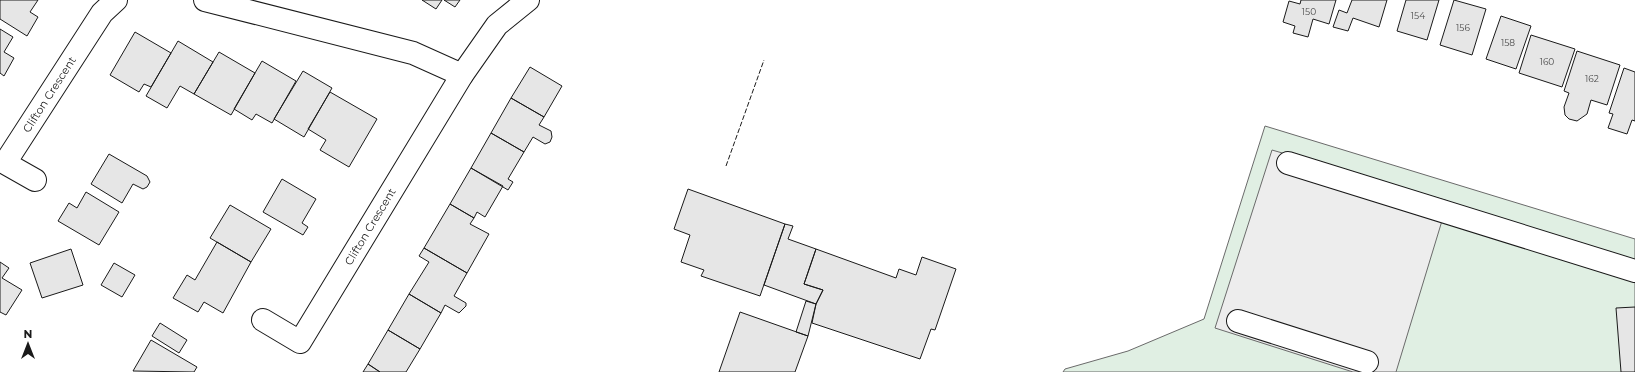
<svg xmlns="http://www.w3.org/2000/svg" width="1635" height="372" viewBox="0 0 1635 372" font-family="Montserrat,sans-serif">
<rect width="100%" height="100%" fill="#fff"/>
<path fill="#e0efe3" stroke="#6a6a6a" d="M 1265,126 L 1635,239 L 1635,372 L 1063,372 L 1065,369 L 1128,351 L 1204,319 Z"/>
<path fill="#ededed" stroke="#6a6a6a" d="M 1272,150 L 1448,201 L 1396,372 L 1353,372 L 1215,328 Z"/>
<path fill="#e6e6e6" stroke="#1a1a1a" d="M 0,0 L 38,0 L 30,12 L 38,17 L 27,36 L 0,19 Z
M 422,0 L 442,0 L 436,9 Z
M 444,0 L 460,0 L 455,7 Z
M 1301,0 L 1336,0 L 1329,24 L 1313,19 L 1308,37 L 1293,33 L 1295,26 L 1283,22 L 1289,1 L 1300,4 Z
M 1352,0 L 1387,0 L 1379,27 L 1353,18 L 1348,31 L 1333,27 L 1339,10 L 1347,13 Z
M 1406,0 L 1439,0 L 1427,40 L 1397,31 Z
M 1454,0 L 1486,9 L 1472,55 L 1440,45 Z
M 1501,16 L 1531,26 L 1516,69 L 1486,59 Z
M 0,29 L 13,37 L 4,52 L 14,58 L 4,76 L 0,73 Z
M 135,32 L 171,53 L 151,87 L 144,84 L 139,92 L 110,75 Z
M 1531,35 L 1575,49 L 1562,87 L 1519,73 Z
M 178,41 L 213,62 L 194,94 L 180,86 L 167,108 L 146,96 Z
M 1577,51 L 1620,65 L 1607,105 L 1591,100 L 1587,114 L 1577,121 L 1569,119 L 1565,115 L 1564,107 L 1569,93 L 1564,91 Z
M 219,52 L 255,73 L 231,115 L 194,94 Z
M 262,61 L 296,81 L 272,123 L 256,114 L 252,120 L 234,109 Z
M 530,67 L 562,86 L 544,117 L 511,98 Z
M 1624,68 L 1635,72 L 1635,121 L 1632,120 L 1627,134 L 1608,128 L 1613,114 L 1609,113 Z
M 303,71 L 332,88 L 304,137 L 274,119 Z
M 330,92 L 377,119 L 349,167 L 320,150 L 326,140 L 308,129 Z
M 511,98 L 544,117 L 539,125 L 551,131 L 552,137 L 550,142 L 545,144 L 533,137 L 524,152 L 491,133 Z
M 491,133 L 524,152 L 508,179 L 513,182 L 508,190 L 471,168 Z
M 109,154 L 147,176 L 150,182 L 147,187 L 143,189 L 133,184 L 122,203 L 91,184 Z
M 471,168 L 503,186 L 485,217 L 477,212 L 474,218 L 450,204 Z
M 282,179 L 316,199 L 302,223 L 308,227 L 303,235 L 263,212 Z
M 688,189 L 785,224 L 760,296 L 701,276 L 704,270 L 681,262 L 690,235 L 674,229 Z
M 86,192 L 119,212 L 99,245 L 58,221 L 69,203 L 77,208 Z
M 450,204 L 474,218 L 470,224 L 489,234 L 467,273 L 424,248 Z
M 230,205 L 271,229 L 251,262 L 210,238 Z
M 785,224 L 793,226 L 788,239 L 816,249 L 804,284 L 823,290 L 816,304 L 764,285 Z
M 217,242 L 251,262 L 223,313 L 204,302 L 198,312 L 173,298 L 187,275 L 195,280 Z
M 424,248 L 467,273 L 454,296 L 466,303 L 466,306 L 459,313 L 445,305 L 441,313 L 409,294 L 429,262 L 419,256 Z
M 71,249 L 83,285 L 42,298 L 30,263 Z
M 816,249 L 896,278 L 899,269 L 916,275 L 922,257 L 956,269 L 935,330 L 931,329 L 920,359 L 812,323 L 816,304 L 823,290 L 804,284 Z
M 0,262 L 9,268 L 2,278 L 22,290 L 6,315 L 0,312 Z
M 114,263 L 135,275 L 122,297 L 101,285 Z
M 409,294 L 441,313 L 420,349 L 388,330 Z
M 806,301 L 816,304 L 808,336 L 796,332 Z
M 1635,307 L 1635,372 L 1621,372 L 1616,308 Z
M 740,312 L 808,336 L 795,372 L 719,372 Z
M 160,323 L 187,340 L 179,353 L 152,336 Z
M 388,330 L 420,349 L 406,372 L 380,372 L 368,364 Z
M 151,340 L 197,367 L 194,372 L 133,371 Z
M 368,364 L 380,372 L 363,372 Z"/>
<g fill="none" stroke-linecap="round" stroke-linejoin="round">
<g stroke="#1a1a1a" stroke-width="24">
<g id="minor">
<path d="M 205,0 L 413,53 L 462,75"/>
<path d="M 1288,163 L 1635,271"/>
<path id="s1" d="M 35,180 L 5,163 L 102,13 L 116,0"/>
<path id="s2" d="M 263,320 L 300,342 L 462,75 L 497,25 L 528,0"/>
<path d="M 1238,321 L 1367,362"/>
</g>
</g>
<use href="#minor" stroke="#fff" stroke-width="22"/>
<path stroke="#1a1a1a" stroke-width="1" stroke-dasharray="5 2" stroke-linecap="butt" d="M 726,166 L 764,60"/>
</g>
<g text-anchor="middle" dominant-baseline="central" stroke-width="3" stroke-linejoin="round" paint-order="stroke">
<g font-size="9" fill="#4d4d4d">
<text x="1309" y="11">150</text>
<text x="1418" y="15">154</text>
<text x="1463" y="27">156</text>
<text x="1508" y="42">158</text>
<text x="1547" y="61">160</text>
<text x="1592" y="78">162</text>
</g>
<g font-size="11" fill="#1a1a1a" stroke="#fff">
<text stroke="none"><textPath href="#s1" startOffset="116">Clifton Crescent</textPath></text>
<text stroke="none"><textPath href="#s2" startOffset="178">Clifton Crescent</textPath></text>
</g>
</g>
<g transform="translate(28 344)" stroke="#ffffff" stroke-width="3" paint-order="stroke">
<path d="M0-3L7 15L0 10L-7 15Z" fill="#1a1a1a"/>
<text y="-6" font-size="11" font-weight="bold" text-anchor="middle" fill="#1a1a1a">N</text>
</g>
</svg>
